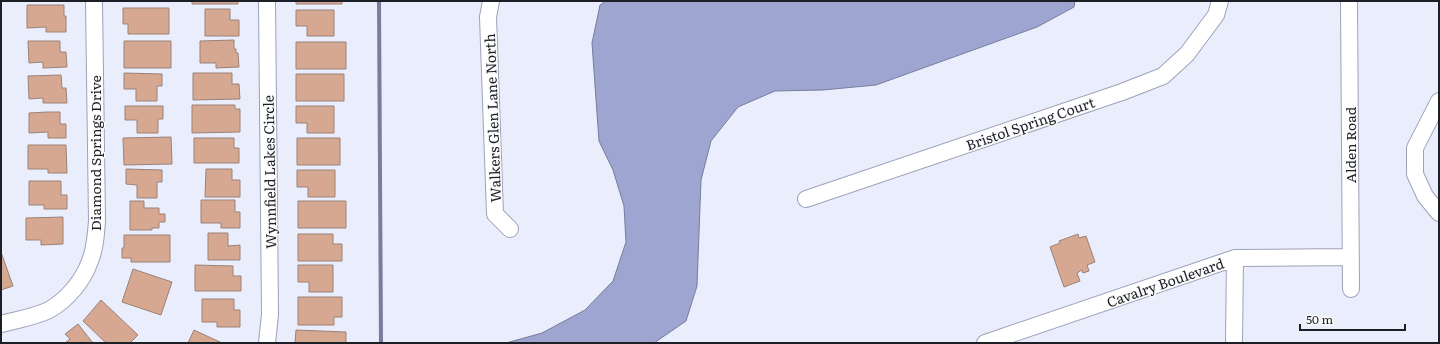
<svg xmlns="http://www.w3.org/2000/svg" width="1440" height="344" viewBox="0 0 1440 344" font-family="Literata,serif">
<rect width="100%" height="100%" fill="#eaedfb"/>
<path fill="#9da5d0" stroke="#777d9d" d="M 606,1 L 1075,1 L 1074,7 L 1037,27 L 876,85 L 823,90 L 775,91 L 738,107 L 711,141 L 701,180 L 697,286 L 686,321 L 654,343 L 506,343 L 542,333 L 585,310 L 613,281 L 626,242 L 624,206 L 613,170 L 599,141 L 592,43 L 600,5 Z"/>
<g fill="none" stroke-linecap="round" stroke-linejoin="round">
<path stroke="#777d9d" stroke-width="4" d="M 379,1 L 381,343"/>
</g>
<path fill="#d6a892" stroke="#9a8278" d="M 192,1 L 238,1 L 238,4 L 192,4 Z
M 296,1 L 342,1 L 342,4 L 296,4 Z
M 27,5 L 64,5 L 64,16 L 66,16 L 66,32 L 46,32 L 46,27 L 27,28 Z
M 123,8 L 169,8 L 169,34 L 128,34 L 128,24 L 123,24 Z
M 205,9 L 230,9 L 230,20 L 239,20 L 239,36 L 205,36 Z
M 296,10 L 334,10 L 334,36 L 307,36 L 307,26 L 296,26 Z
M 234,40 L 234,49 L 236,49 L 236,53 L 238,53 L 239,67 L 216,68 L 216,63 L 200,63 L 200,41 Z
M 28,41 L 60,41 L 60,52 L 66,52 L 67,67 L 43,68 L 43,62 L 29,63 Z
M 124,41 L 171,41 L 171,68 L 124,68 Z
M 296,42 L 346,42 L 346,69 L 296,69 Z
M 124,73 L 162,74 L 162,86 L 157,86 L 157,101 L 136,101 L 136,89 L 124,89 Z
M 193,73 L 232,73 L 232,84 L 239,84 L 240,99 L 193,100 Z
M 296,74 L 344,74 L 344,101 L 296,101 Z
M 61,75 L 62,88 L 66,88 L 67,103 L 43,103 L 43,98 L 29,99 L 28,76 Z
M 192,105 L 235,105 L 235,109 L 240,109 L 240,132 L 192,133 Z
M 125,106 L 163,106 L 163,119 L 158,119 L 158,133 L 137,133 L 137,120 L 125,120 Z
M 296,106 L 334,106 L 334,133 L 307,133 L 307,123 L 296,123 Z
M 47,112 L 60,112 L 60,124 L 66,124 L 66,138 L 48,138 L 48,132 L 29,133 L 29,113 Z
M 171,137 L 172,164 L 124,165 L 123,138 Z
M 194,138 L 234,138 L 234,148 L 239,148 L 239,163 L 194,163 Z
M 297,138 L 340,138 L 340,165 L 297,165 Z
M 28,145 L 66,145 L 67,173 L 48,173 L 48,169 L 28,169 Z
M 126,169 L 162,170 L 162,182 L 157,182 L 157,198 L 137,198 L 137,185 L 126,184 Z
M 206,169 L 232,169 L 232,180 L 240,180 L 240,197 L 205,197 Z
M 297,170 L 335,170 L 335,197 L 308,197 L 308,187 L 297,187 Z
M 29,181 L 61,181 L 61,195 L 67,195 L 67,209 L 44,209 L 44,205 L 29,205 Z
M 201,200 L 235,200 L 235,212 L 240,212 L 240,228 L 221,228 L 221,223 L 201,223 Z
M 130,201 L 144,201 L 144,208 L 159,208 L 159,214 L 165,214 L 165,222 L 159,222 L 159,228 L 152,228 L 152,230 L 130,230 Z
M 298,201 L 346,201 L 346,228 L 298,228 Z
M 63,217 L 63,244 L 41,245 L 41,240 L 26,240 L 26,218 Z
M 208,233 L 228,233 L 228,246 L 240,245 L 240,260 L 208,260 Z
M 298,234 L 333,234 L 333,244 L 342,244 L 342,261 L 298,261 Z
M 1078,234 L 1079,238 L 1086,236 L 1095,262 L 1087,265 L 1089,271 L 1083,273 L 1082,270 L 1077,273 L 1080,281 L 1064,287 L 1050,247 L 1060,243 L 1059,241 Z
M 124,235 L 170,235 L 170,262 L 131,262 L 131,258 L 122,258 L 122,248 L 124,248 Z
M 1,252 L 13,286 L 1,290 L 1,293 Z
M 195,265 L 233,266 L 233,276 L 241,276 L 241,291 L 195,291 Z
M 298,265 L 333,265 L 333,292 L 309,292 L 309,282 L 298,282 Z
M 133,269 L 172,282 L 161,315 L 122,302 Z
M 298,297 L 342,297 L 342,317 L 334,317 L 334,325 L 298,325 Z
M 202,299 L 234,299 L 234,310 L 240,310 L 240,327 L 217,327 L 217,322 L 202,322 Z
M 101,300 L 138,335 L 130,343 L 106,343 L 83,321 Z
M 78,324 L 93,343 L 65,343 L 70,339 L 65,334 Z
M 194,330 L 222,343 L 188,343 Z
M 296,330 L 346,332 L 346,343 L 295,343 Z"/>
<g fill="none" stroke-linecap="round" stroke-linejoin="round">
<g stroke="#9da2b8" stroke-width="18">
<path id="minor" d="M 491,1 L 488,17 L 495,214 L 510,229
M 1349,1 L 1351,289
M 1439,101 L 1415,148 L 1415,174 L 1425,196 L 1439,213
M 806,199 L 1122,92 L 1163,76 L 1187,54 L 1216,15 L 1220,1
M 1,324 C 16,320 35,317 49,310 C 67,300 83,281 90,261 C 95,249 96,235 97,221 L 94,1
M 267,343 L 270,314 L 267,1
M 985,343 L 1235,258 L 1351,257
M 1234,343 L 1235,258"/>
</g>
<use href="#minor" stroke="#fff" stroke-width="16"/>
</g>
<g text-anchor="middle" dominant-baseline="central" stroke-width="3" stroke-linejoin="round" paint-order="stroke">
<g font-size="14" fill="#1d1f27" stroke="#fbfbfb">
<text transform="translate(492 118) rotate(-92)">Walkers Glen Lane North</text>
<text transform="translate(1030 123) rotate(-19)">Bristol Spring Court</text>
<text transform="translate(1350 145) rotate(-90)">Alden Road</text>
<text transform="translate(95 153) rotate(-90)">Diamond Springs Drive</text>
<text transform="translate(269 172) rotate(-91)">Wynnfield Lakes Circle</text>
<text transform="translate(1165 282) rotate(-19)">Cavalry Boulevard</text>
</g>
</g>
<rect width="1440" height="344" fill="none" stroke="#1d1f27" stroke-width="4"/>
<path d="M1300 324v6h105v-6" fill="none" stroke="#1d1f27" stroke-width="2"/>
<text x="1306" y="324" font-size="12" fill="#1d1f27" stroke="#fbfbfb" stroke-width="3" paint-order="stroke">50 m</text>
</svg>
